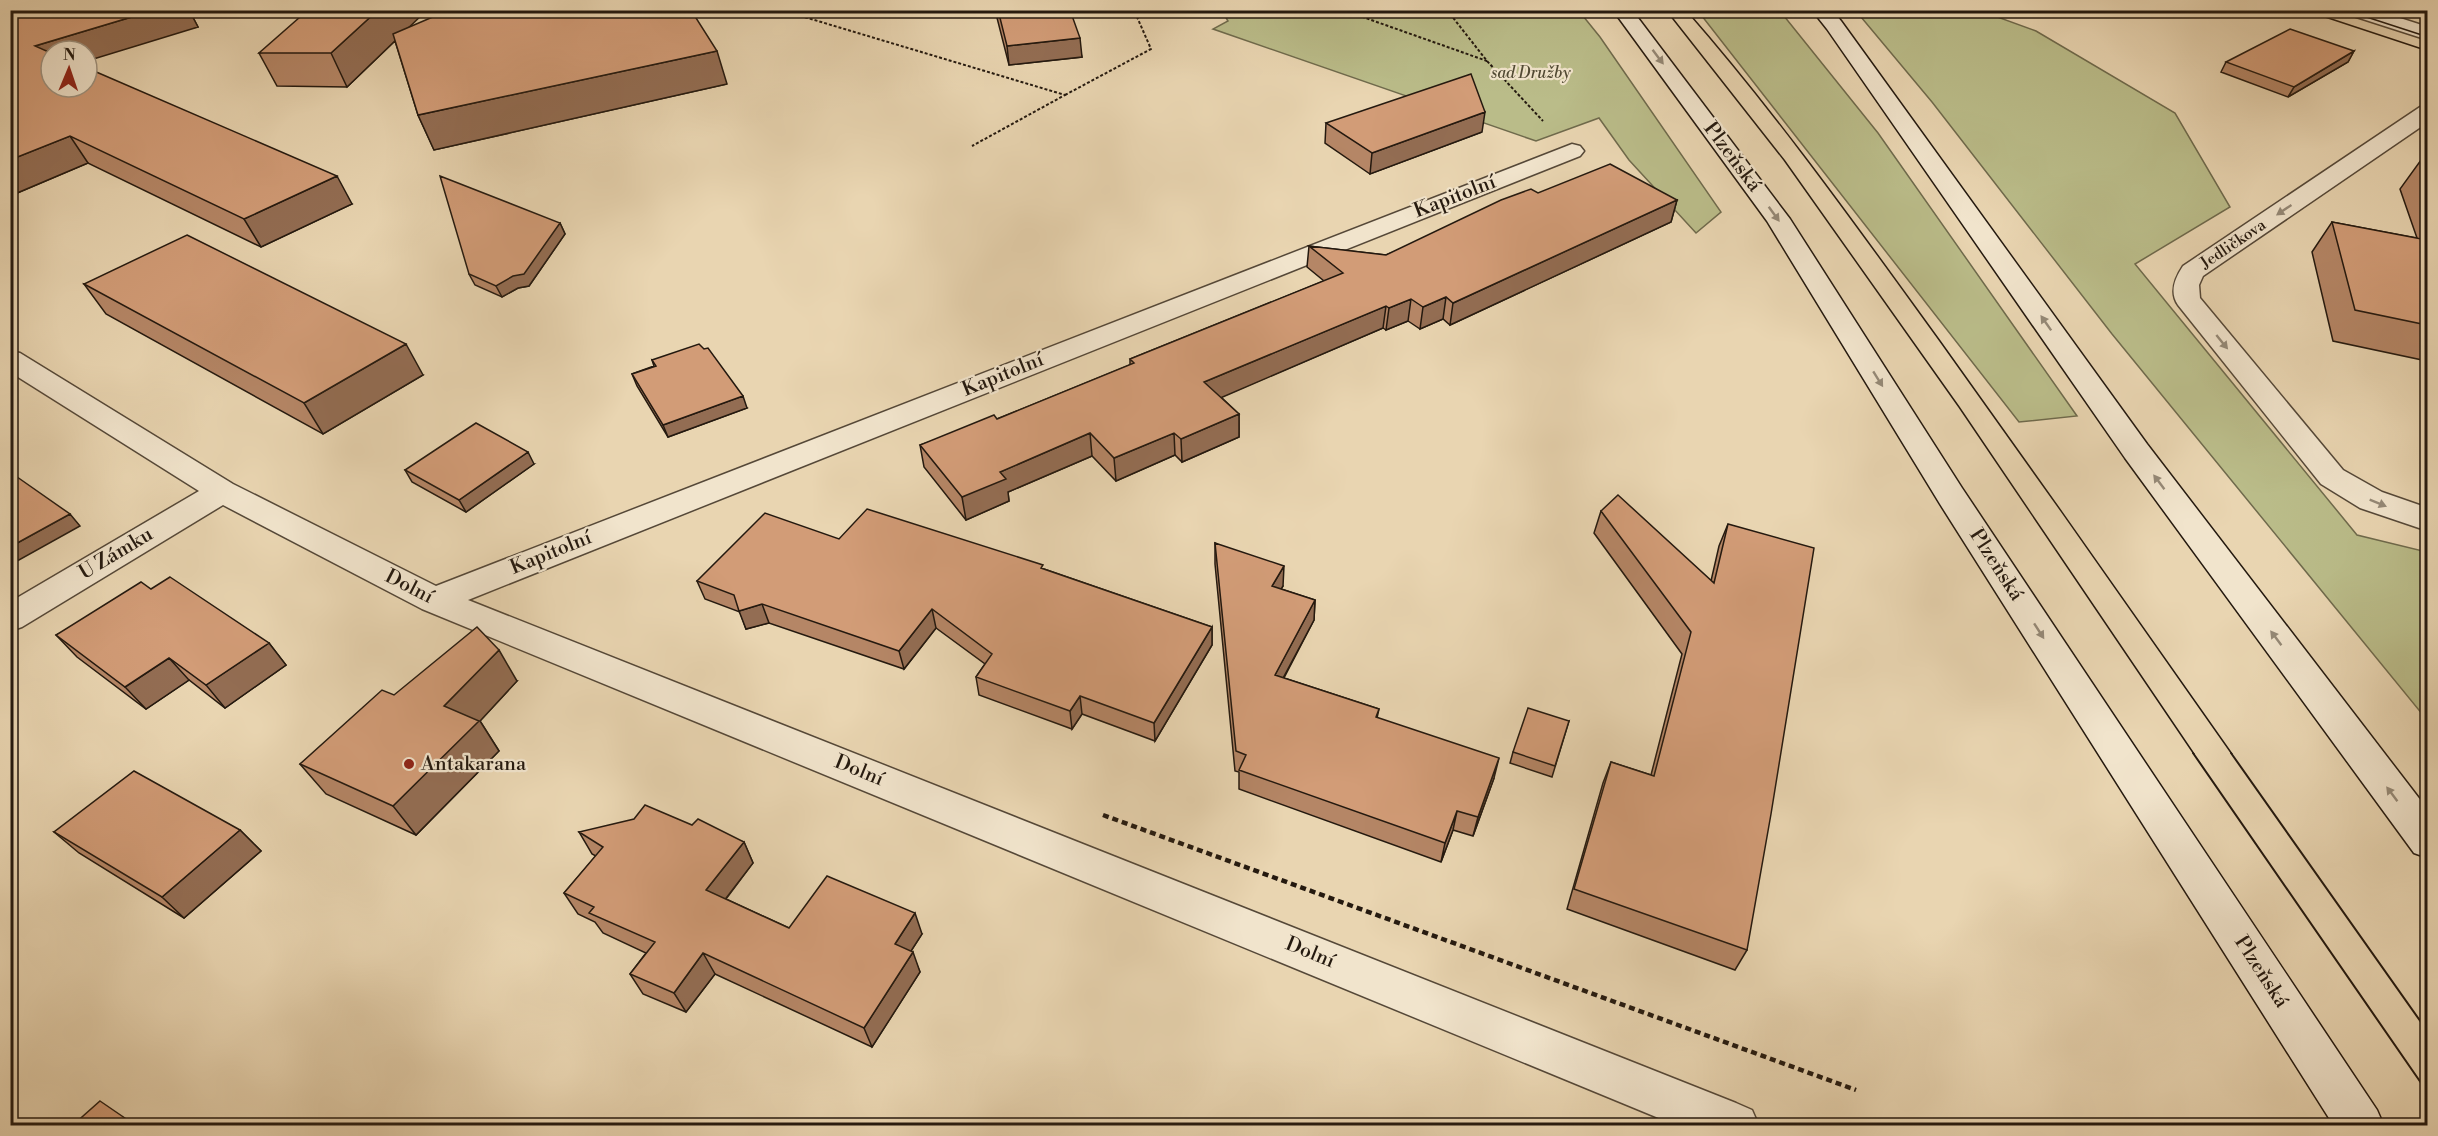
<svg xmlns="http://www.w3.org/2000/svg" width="2438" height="1136" viewBox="0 0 2438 1136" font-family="'Libre Bodoni',serif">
<rect width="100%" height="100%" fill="#e9d5b1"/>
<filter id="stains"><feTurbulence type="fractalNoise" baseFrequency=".00333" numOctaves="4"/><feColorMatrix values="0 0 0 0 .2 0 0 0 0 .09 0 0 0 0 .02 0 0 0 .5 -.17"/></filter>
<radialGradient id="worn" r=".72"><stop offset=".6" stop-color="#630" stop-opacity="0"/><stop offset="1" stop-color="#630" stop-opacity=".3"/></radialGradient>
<path fill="#babc89" stroke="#6f6a4c" stroke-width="1.5" d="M 1222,11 L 1579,11 L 1600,37 L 1721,212 L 1696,233 L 1629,160 L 1599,118 L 1536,141 L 1213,29 L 1228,21 Z
M 1698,11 L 1780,11 L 1878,133 L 2077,416 L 2019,422 Z
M 1856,11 L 1981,11 L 2036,31 L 2175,113 L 2230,207 L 2135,264 L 2357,535 L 2427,552 L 2427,720 L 2112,334 L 1932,102 Z"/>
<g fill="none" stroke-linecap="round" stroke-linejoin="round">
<g stroke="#554838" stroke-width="3">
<path id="minor" d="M 2345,10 L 2375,10 L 2428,27 L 2428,40 L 2347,14 Z
M 2428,105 L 2428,122 L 2203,276 L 2199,285 L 2200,298 L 2343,470 L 2382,492 L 2428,508 L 2428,531 L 2360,508 L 2321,484 L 2178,305 C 2169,292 2175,278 2183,266 L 2420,107 Z
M 1572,144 L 1580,146 L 1584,151 L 1580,156 L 468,600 L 1736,1103 L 1752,1110 L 1759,1126 L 1678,1126 L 422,609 L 223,505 L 22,627 L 10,631 L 10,602 L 199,491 L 10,372 L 10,351 L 20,353 L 233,484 L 436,586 Z"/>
</g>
<g stroke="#24190f" stroke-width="3">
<path id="secondary" d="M 1613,10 L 1632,10 L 1790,219 L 1962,488 L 2377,1110 L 2384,1126 L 2334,1126 L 1940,504 L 1767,221 Z
M 1812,10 L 1832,10 L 1841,21 L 2147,444 L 2428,810 L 2428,858 L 2414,853 L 2125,458 L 1827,29 Z"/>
</g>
<path stroke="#24190f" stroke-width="2" stroke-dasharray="3 2" stroke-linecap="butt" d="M 781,10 L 1065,95 L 972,146
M 1343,10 L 1487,61
M 1447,10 L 1487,61 L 1543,121
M 1065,95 L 1151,49 L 1134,10"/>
<path stroke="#24190f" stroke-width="4.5" stroke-dasharray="6 4" stroke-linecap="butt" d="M 1103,815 L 1856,1090"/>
<use href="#minor" fill="#f1e4cc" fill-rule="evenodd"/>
<use href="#secondary" fill="#f1e4cc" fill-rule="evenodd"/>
<path stroke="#24190f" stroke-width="1.5" d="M 1666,10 L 1784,160 L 1959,407 L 2194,754
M 1686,10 C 1778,115 1858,228 1940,341 C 2038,478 2136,616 2232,754
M 2304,10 L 2428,51
M 2345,10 L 2428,37"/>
<path stroke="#24190f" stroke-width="2" d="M 2193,753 L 2428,1093
M 2231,753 L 2428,1032"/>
</g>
<path fill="#b58666" stroke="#24190f" stroke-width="1.5" d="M 10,10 L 189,10 L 198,27 L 51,51 L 352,204 L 261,247 L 88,163 L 10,196 Z
M 995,10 L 1070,10 L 1082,57 L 1009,65 Z
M 409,28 L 727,84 L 434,150 L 418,115 L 395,41 L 347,87 L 277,86 L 259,53 Z
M 2354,51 L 2348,62 L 2288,97 L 2221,72 L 2226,62 Z
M 1326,123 L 1482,132 L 1370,174 L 1325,143 Z
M 2421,160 L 2427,161 L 2427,361 L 2333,341 L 2312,252 L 2332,222 L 2417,238 L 2400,189 Z
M 1538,193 L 1677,200 L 1671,222 L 1450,325 L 1443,319 L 1420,329 L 1408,321 L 1386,330 L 1383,328 L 1221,397 L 1239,414 L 1239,437 L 1182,462 L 1175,455 L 1116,481 L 1092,456 L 1008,492 L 1009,501 L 966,520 L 924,467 L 920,445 L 997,419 L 1130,365 L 1130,359 L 1324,281 L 1307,267 L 1309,246 L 1386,255 Z
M 560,223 L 565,234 L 529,286 L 518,288 L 502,297 L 475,285 L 469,274 Z
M 84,284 L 423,375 L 323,434 L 106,314 Z
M 652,360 L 747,408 L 668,437 L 637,386 L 632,374 L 654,366 Z
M 534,464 L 466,512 L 412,482 L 405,470 Z
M 1601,511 L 1711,581 L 1719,546 L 1728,524 L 1747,950 L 1735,970 L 1567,909 L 1603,783 L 1611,762 L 1651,775 L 1682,654 L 1594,533 Z
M 839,539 L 1044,569 L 1212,627 L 1212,645 L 1155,741 L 1082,714 L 1072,729 L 979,695 L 976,677 L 985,664 L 936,628 L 904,669 L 769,623 L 746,629 L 740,612 L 705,599 L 697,581 Z
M 1215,543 L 1283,586 L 1281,589 L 1315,600 L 1314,620 L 1284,678 L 1379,709 L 1377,718 L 1494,778 L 1473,836 L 1453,830 L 1441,862 L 1239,789 L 1239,772 L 1235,771 L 1215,564 Z
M 151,589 L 269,643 L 286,665 L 225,708 L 189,680 L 146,709 L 77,657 L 56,635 Z
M 517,681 L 480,721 L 499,751 L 416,835 L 326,794 L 300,764 L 394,695 Z
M 1569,721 L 1552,777 L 1510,763 L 1513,752 Z
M 692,825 L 744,842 L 753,863 L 726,899 L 789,928 L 922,934 L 911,951 L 920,972 L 872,1047 L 715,974 L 686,1012 L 643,994 L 630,974 L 646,953 L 603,933 L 595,922 L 578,914 L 564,893 L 596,856 L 592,854 L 579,832 Z
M 240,830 L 261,851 L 184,918 L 79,853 L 54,832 Z"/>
<path fill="#936d53" stroke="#24190f" stroke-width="1.5" d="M 155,10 L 189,10 L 198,27 L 87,61 L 87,51 L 51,51 L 51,70 L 35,46 Z
M 378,10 L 427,10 L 347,87 L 331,53 Z
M 1080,38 L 1082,57 L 1009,65 L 1007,46 Z
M 717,51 L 727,84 L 434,150 L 418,115 Z
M 2354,51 L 2348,62 L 2288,97 L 2294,87 Z
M 1485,112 L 1482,132 L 1370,174 L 1372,153 Z
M 70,136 L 88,163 L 10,196 L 10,160 Z
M 337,176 L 352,204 L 261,247 L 244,219 Z
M 1677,200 L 1671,222 L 1450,325 L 1453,303 Z
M 560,223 L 565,234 L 529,286 L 518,288 L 502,297 L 496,286 Z
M 1446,297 L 1443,319 L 1420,329 L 1423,307 Z
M 1411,299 L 1408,321 L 1386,330 L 1389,308 Z
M 1386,306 L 1383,328 L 1204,405 L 1204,382 Z
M 406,344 L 423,375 L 323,434 L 304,403 Z
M 743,396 L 747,408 L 668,437 L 663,425 Z
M 1239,414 L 1239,437 L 1182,462 L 1181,439 Z
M 1090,433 L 1092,456 L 1008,492 L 1009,501 L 966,520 L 962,497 L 1000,472 Z
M 1174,433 L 1175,455 L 1116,481 L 1114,458 Z
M 528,452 L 534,464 L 466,512 L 459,500 Z
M 70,514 L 80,526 L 10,565 L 10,547 Z
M 1284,566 L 1283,586 L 1271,606 L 1272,586 Z
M 1315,600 L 1314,620 L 1274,695 L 1275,675 Z
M 762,604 L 769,623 L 746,629 L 739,611 Z
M 932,609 L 936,628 L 904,669 L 899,651 Z
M 1212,627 L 1212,645 L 1155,741 L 1154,723 Z
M 269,643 L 286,665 L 225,708 L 206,685 Z
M 499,650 L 517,681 L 480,721 L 499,751 L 416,835 L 393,806 L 444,706 Z
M 169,658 L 189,680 L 146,709 L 125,687 Z
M 1080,696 L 1082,714 L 1072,729 L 1070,711 Z
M 1499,758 L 1494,778 L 1473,836 L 1478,817 Z
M 1457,811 L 1453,830 L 1441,862 L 1445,843 Z
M 240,830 L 261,851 L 184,918 L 162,897 Z
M 744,842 L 753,863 L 717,910 L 706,890 Z
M 915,913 L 922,934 L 902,965 L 895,944 Z
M 913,952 L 920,972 L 872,1047 L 864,1028 Z
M 703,953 L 715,974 L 686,1012 L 674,993 Z"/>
<path fill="#d29c77" stroke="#24190f" stroke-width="1.5" d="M 10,10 L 155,10 L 35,46 L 51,53 L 51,87 L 87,87 L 87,68 L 337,176 L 244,219 L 70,136 L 10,160 Z
M 308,10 L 378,10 L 331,53 L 259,53 Z
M 449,10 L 691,10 L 717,51 L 418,115 L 393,34 Z
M 998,10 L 1070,10 L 1080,38 L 1007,46 Z
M 2290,29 L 2354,51 L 2294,87 L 2226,62 Z
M 1471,74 L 1485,112 L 1372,153 L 1326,123 Z
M 2421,160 L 2427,161 L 2427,178 Z
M 1610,164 L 1677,200 L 1453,303 L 1446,297 L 1423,307 L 1411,299 L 1389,308 L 1386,306 L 1204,382 L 1239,414 L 1181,439 L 1174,433 L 1114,458 L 1090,433 L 1000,472 L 1006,479 L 962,497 L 920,445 L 994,415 L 997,419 L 1134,363 L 1130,359 L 1343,273 L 1309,246 L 1386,255 L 1501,200 L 1531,189 L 1538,193 Z
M 440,176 L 560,223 L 524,274 L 513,276 L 496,286 L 469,274 Z
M 2332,222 L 2427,240 L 2427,325 L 2355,310 Z
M 187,235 L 406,344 L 304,403 L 84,284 Z
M 699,344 L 704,349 L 708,348 L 743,396 L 663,425 L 632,374 L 656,366 L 652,360 Z
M 476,423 L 528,452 L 459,500 L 405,470 Z
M 10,472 L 70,514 L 10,547 Z
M 1618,495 L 1714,583 L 1728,524 L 1814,548 L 1771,814 L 1747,950 L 1574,889 L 1611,762 L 1654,776 L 1691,632 L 1601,511 Z
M 867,509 L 1043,565 L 1041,568 L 1212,627 L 1154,723 L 1080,696 L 1070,711 L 976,677 L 992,654 L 932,609 L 899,651 L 762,604 L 739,611 L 734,595 L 697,581 L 765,513 L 839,539 Z
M 1215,543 L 1284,566 L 1272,586 L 1315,600 L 1275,675 L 1379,709 L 1376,717 L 1499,758 L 1478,817 L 1457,811 L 1445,843 L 1239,770 L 1246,755 L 1236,751 Z
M 170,577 L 269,643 L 206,685 L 169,658 L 125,687 L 56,635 L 141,582 L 151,589 Z
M 477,627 L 499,650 L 444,706 L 479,721 L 393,806 L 300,764 L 382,690 L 394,695 Z
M 1528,708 L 1569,721 L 1555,766 L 1513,752 Z
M 134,771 L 240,830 L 162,897 L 54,832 Z
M 645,805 L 692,825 L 698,819 L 744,842 L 706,890 L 789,928 L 827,876 L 915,913 L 895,944 L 913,952 L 864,1028 L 703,953 L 674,993 L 630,974 L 655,942 L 589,913 L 594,907 L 564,893 L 603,847 L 579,832 L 634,819 Z
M 100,1101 L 135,1125 L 73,1125 Z"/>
<defs><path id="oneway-solid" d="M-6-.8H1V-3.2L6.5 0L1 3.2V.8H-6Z" transform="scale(1.5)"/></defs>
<g fill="#958977">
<use href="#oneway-solid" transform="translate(1658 57) rotate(53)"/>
<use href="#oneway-solid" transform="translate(2284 210) rotate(146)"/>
<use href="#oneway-solid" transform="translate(1774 214) rotate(54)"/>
<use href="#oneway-solid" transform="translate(2046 323) rotate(-125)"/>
<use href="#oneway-solid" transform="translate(2222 342) rotate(51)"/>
<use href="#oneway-solid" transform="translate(1878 379) rotate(58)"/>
<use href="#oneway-solid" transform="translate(2159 482) rotate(-127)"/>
<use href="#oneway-solid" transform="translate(2378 503) rotate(22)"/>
<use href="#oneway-solid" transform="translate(2039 631) rotate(57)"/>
<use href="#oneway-solid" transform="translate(2276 638) rotate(-127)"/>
<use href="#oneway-solid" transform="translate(2392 794) rotate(-127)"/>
</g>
<circle fill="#8f2418" stroke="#f1e4cc" stroke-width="2" cx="409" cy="764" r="6"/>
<g text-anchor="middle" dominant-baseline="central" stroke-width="4.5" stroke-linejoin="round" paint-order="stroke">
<g font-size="16" font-style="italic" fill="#514a34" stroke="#f1e4cc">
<text x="1531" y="73">sad Družby</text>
</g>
<g font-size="16" fill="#24190f" stroke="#f1e4cc">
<text transform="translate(2233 244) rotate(-34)">Jedličkova</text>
</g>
<g font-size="20" fill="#24190f" stroke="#f1e4cc">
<text transform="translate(1732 157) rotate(53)">Plzeňská</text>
<text transform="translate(1455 197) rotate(-21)">Kapitolní</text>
<text transform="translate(1003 375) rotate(-22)">Kapitolní</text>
<text transform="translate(551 553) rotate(-22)">Kapitolní</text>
<text transform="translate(116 554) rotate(-31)">U Zámku</text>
<text transform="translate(1996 565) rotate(57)">Plzeňská</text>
<text transform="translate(409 587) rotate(27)">Dolní</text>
<text transform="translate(859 771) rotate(22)">Dolní</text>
<text transform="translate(1310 953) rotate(22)">Dolní</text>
<text transform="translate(2261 972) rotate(57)">Plzeňská</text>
</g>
<g font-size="20" fill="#24190f" stroke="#f1e4cc" text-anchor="start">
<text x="421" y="764">Antakarana</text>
</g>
</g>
<rect width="2438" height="1136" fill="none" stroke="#e9d5b1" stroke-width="36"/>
<rect x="12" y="12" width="2414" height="1112" fill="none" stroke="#24190f" stroke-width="3"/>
<rect x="18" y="18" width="2402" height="1100" fill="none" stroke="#24190f" stroke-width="1.5"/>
<g transform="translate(69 69) rotate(2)"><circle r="28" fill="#f1e4cc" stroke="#9f9380" stroke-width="1.5"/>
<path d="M0-4.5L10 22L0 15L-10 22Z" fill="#8f2418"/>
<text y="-9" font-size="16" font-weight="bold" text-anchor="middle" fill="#24190f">N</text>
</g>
<rect width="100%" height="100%" filter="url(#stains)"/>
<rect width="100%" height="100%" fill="url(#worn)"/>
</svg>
